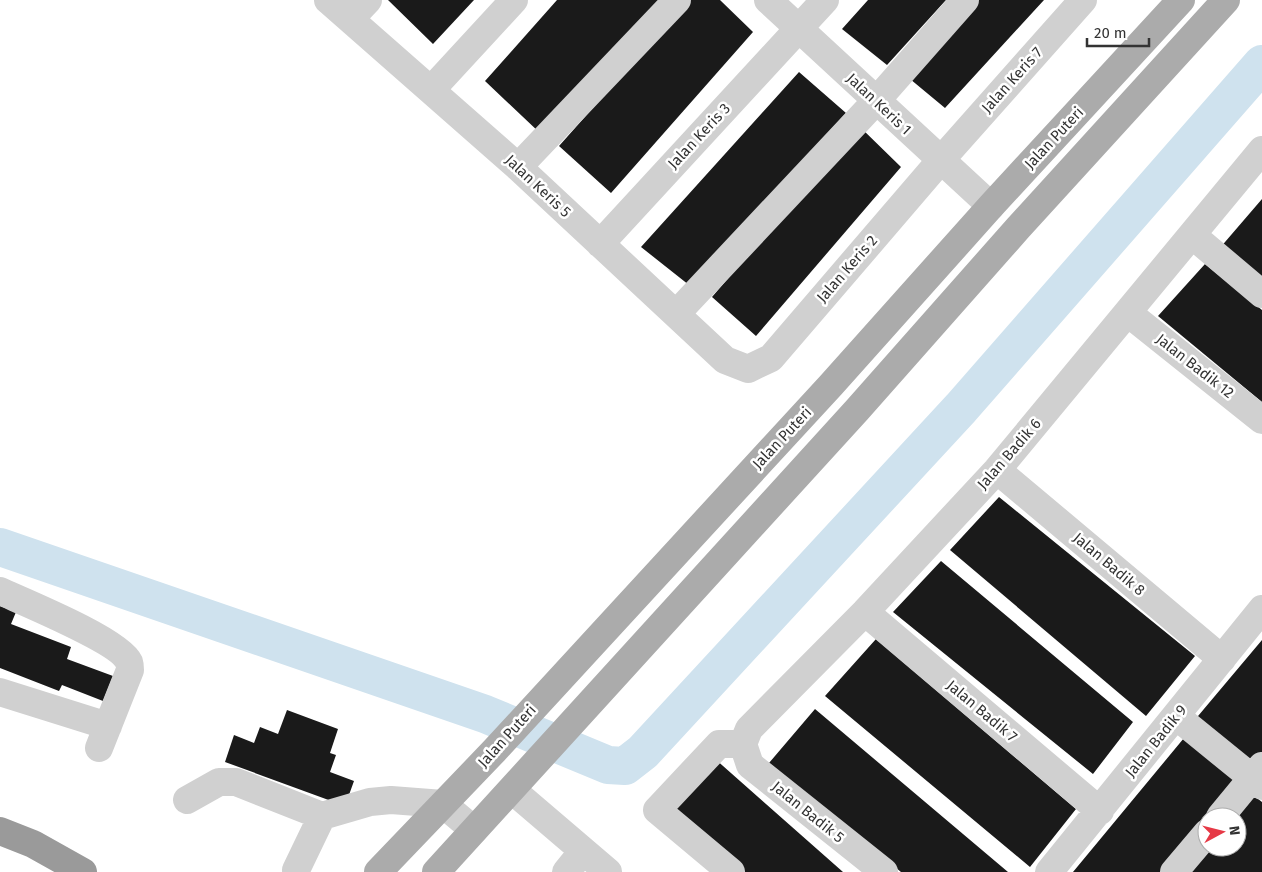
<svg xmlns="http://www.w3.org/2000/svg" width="1262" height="872" viewBox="0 0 1262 872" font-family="'Fira Sans',sans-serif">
<rect width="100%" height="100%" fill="#fff"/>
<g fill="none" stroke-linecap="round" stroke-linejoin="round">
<path stroke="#cfe2ee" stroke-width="38" d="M 0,547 L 485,714 L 608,765 L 625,766 L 643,752 L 961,408 L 1262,64"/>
</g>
<path fill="#1a1a1a" d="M 388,0 L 474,0 L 433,44 Z
M 557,0 L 664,0 L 541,134 L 485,81 Z
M 689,0 L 720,0 L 753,32 L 611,193 L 559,146 Z
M 868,0 L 946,0 L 887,65 L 842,29 Z
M 970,0 L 1044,0 L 945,108 L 904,74 Z
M 799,72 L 846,113 L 689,285 L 641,247 Z
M 859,126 L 901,167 L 756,336 L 712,297 Z
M 1262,199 L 1262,285 L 1219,249 Z
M 1205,264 L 1262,310 L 1262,402 L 1158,316 Z
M 999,497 L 1195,656 L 1146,716 L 950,550 Z
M 941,561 L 1133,722 L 1093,774 L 893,612 Z
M 0,606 L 16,612 L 11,624 L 71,647 L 67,659 L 113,676 L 103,701 L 62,685 L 59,691 L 0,668 Z
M 876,639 L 1076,809 L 1030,867 L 825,696 Z
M 1262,640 L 1262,754 L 1255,763 L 1193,722 Z
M 815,709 L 1008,872 L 901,872 L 769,763 Z
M 287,710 L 338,729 L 330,753 L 336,755 L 330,772 L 354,781 L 345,806 L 225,762 L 234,735 L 254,743 L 260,727 L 278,734 Z
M 1184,738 L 1238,783 L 1166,872 L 1073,872 Z
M 714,758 L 843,872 L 745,872 L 671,807 Z
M 1253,795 L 1262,802 L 1262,872 L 1188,872 L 1209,847 L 1237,847 L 1237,817 Z"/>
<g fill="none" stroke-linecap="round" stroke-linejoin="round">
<path stroke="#d0d0d0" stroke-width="28" d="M 328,0 L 518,167 L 725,360 L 748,369 L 771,358 L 940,161 L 1083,0
M 768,0 L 991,206
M 350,19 L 368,0
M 431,90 L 514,0
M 518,167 L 677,0
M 1192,235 L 1262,294
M 600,244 L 825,0
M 1128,313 L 1262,420
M 676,314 L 876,101 L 965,0
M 997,470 L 1222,659
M 0,591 C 24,602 120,641 129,662 C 130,665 130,667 130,670 L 99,748
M 865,612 L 1100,811
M 0,692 L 108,726
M 1176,716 L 1262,786
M 743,744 L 749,729 L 865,612 L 997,470 L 1262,150
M 743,744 L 750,765 L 884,872
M 512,790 L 608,872
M 187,800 L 219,782 L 236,782 L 322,816 L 370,802 L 391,800 L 443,804 L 474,830
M 1220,817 L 1262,766
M 296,870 L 322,816
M 566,872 L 583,851
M 731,872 L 657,810 L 719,744 L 743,744
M 1049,872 L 1262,609
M 1174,872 L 1207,833"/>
<path stroke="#ababab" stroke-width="28" d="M 378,872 L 494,751 L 831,385 L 991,206 L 1181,0
M 436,872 L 857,410 L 1018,228 L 1226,0"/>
<path stroke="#9a9a9a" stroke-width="28" d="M 0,831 L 33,844 L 83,872"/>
</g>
<g text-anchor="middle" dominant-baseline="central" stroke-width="5" stroke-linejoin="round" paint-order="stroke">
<g font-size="15" fill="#333" stroke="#fff">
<text transform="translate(1012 80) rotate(-48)">Jalan Keris 7</text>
<text transform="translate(879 104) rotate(43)">Jalan Keris 1</text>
<text transform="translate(699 136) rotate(-47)">Jalan Keris 3</text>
<text transform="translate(1054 138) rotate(-47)">Jalan Puteri</text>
<text transform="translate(538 186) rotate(43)">Jalan Keris 5</text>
<text transform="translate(847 269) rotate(-49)">Jalan Keris 2</text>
<text transform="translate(1195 366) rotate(38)">Jalan Badik 12</text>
<text transform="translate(782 438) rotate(-47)">Jalan Puteri</text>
<text transform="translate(1009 454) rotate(-49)">Jalan Badik 6</text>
<text transform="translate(1109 564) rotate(40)">Jalan Badik 8</text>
<text transform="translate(982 711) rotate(40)">Jalan Badik 7</text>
<text transform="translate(507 736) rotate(-48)">Jalan Puteri</text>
<text transform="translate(1156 741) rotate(-51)">Jalan Badik 9</text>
<text transform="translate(808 812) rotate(39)">Jalan Badik 5</text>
</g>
</g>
<g transform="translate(1222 832) rotate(83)"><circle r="24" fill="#ffffff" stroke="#adadad"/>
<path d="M0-4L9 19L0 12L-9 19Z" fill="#e63946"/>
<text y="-8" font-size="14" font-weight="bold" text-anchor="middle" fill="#333333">N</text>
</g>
<path d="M1087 38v8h62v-8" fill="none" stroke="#333333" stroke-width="2.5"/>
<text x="1094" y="38" font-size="15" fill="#333333" stroke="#ffffff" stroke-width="4" paint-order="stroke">20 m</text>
</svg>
